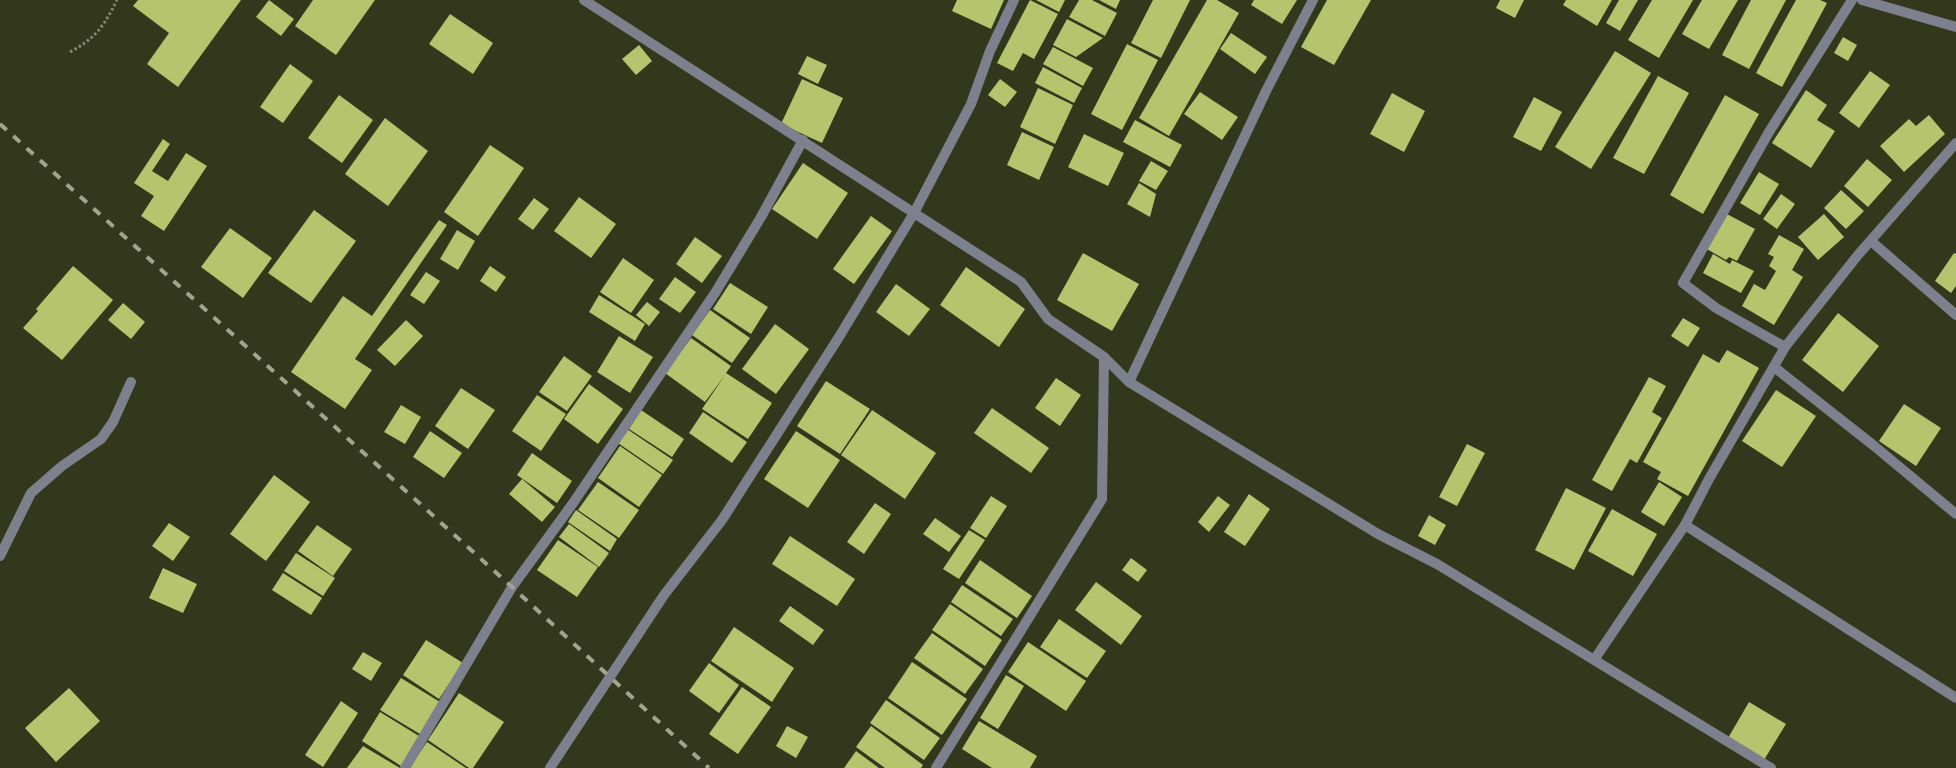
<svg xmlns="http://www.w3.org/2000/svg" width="1956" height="768" viewBox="0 0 1956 768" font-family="'Titillium Web',sans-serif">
<rect width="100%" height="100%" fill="#33381c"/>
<path fill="#b5c46d" d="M 138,0 L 241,0 L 178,87 L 147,64 L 169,33 L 133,6 Z
M 269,0 L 294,19 L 281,36 L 256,17 Z
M 313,0 L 375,0 L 336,55 L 295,26 Z
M 957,0 L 1004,0 L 991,29 L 952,11 Z
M 1030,0 L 1058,14 L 1034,59 L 1023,53 L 1013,71 L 997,63 Z
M 1036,0 L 1065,0 L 1059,12 Z
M 1079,0 L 1092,0 L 1117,13 L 1105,36 L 1069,17 Z
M 1099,0 L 1120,0 L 1116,9 Z
M 1153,0 L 1190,0 L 1161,58 L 1131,43 Z
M 1207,0 L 1217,0 L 1239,13 L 1169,136 L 1139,118 Z
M 1254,0 L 1297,0 L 1282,24 L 1251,5 Z
M 1327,0 L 1371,0 L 1334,65 L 1301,47 Z
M 1500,0 L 1524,0 L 1515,18 L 1496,8 Z
M 1566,0 L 1612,0 L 1597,26 L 1563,5 Z
M 1619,0 L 1638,0 L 1620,31 L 1606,23 Z
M 1652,0 L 1693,0 L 1659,58 L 1628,40 Z
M 1702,0 L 1738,0 L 1709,49 L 1682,34 Z
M 1751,0 L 1786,0 L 1749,69 L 1722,55 Z
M 1796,0 L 1820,0 L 1827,3 L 1782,87 L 1756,73 Z
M 450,14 L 493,43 L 473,74 L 429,44 Z
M 1067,19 L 1103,38 L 1076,57 L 1053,45 Z
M 1231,33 L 1267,57 L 1255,74 L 1220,49 Z
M 1843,37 L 1857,45 L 1848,61 L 1834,53 Z
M 1127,44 L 1158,60 L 1122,130 L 1091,114 Z
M 639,45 L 652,61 L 636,75 L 622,59 Z
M 1053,47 L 1093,68 L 1083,86 L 1043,64 Z
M 1615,51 L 1651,73 L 1591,169 L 1555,147 Z
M 807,56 L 827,65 L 818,84 L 798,74 Z
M 290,64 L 313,81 L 283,123 L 260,107 Z
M 1043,67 L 1082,88 L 1074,103 L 1035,83 Z
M 1870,71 L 1890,85 L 1859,128 L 1839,113 Z
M 1658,76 L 1689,93 L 1644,174 L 1613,158 Z
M 802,79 L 843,98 L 822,143 L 781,124 Z
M 1000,79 L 1017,92 L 1005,107 L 988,95 Z
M 1038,88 L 1073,105 L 1055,144 L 1020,127 Z
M 1806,90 L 1827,105 L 1817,120 L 1835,131 L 1811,168 L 1772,143 Z
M 1200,92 L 1238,117 L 1222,140 L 1184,114 Z
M 1392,93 L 1425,111 L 1404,152 L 1370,134 Z
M 339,95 L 373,120 L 342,163 L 308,138 Z
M 1725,95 L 1759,114 L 1703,214 L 1670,195 Z
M 1534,97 L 1562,112 L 1541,151 L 1513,137 Z
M 1929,115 L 1945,134 L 1904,172 L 1880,146 L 1909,119 L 1916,126 Z
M 385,118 L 428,151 L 388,206 L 345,174 Z
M 1135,120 L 1182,145 L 1170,167 L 1123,142 Z
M 1022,132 L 1054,147 L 1039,180 L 1007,165 Z
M 1084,134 L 1124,153 L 1108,186 L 1068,167 Z
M 163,139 L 170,144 L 152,171 L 168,181 L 186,153 L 207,166 L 164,231 L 141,216 L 154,196 L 134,183 Z
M 490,145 L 524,168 L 478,236 L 444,212 Z
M 1867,159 L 1892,180 L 1868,207 L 1844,186 Z
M 1151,161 L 1168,171 L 1156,190 L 1139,181 Z
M 803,163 L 848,193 L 817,239 L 772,209 Z
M 1759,172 L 1779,184 L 1760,215 L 1740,203 Z
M 1139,183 L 1156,194 L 1150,217 L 1127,204 Z
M 1841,190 L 1864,211 L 1846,229 L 1824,208 Z
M 1781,194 L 1795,204 L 1777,229 L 1763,219 Z
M 579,197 L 616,224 L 591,258 L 554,231 Z
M 534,198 L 549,209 L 533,230 L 518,219 Z
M 314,210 L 356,241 L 311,303 L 268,273 Z
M 1725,213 L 1755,229 L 1737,261 L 1729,257 L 1726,260 L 1705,248 Z
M 1824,214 L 1844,237 L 1818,260 L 1798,237 Z
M 871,216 L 892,231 L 854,284 L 833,269 Z
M 439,220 L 447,225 L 355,359 L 372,370 L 345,409 L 291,372 L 343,296 L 372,316 Z
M 230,228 L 272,258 L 243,298 L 201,267 Z
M 457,230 L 475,241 L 458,270 L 440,259 Z
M 1779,235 L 1804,249 L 1792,270 L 1803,277 L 1774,325 L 1742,306 L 1754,284 L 1765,290 L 1776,271 L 1769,266 L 1774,257 L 1768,254 Z
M 695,237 L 722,256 L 702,283 L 676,264 Z
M 1083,253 L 1139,284 L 1112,331 L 1057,300 Z
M 1954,253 L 1956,254 L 1956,286 L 1951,293 L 1935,281 Z
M 1713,254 L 1730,264 L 1732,260 L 1754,271 L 1741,293 L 1703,273 Z
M 623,258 L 654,280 L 631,313 L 600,292 Z
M 73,266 L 113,300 L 62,360 L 23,328 L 38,311 L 36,309 Z
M 490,266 L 506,277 L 496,292 L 480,281 Z
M 966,267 L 1025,309 L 999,347 L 940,305 Z
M 426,272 L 440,281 L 424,304 L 410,295 Z
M 675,277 L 696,292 L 680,313 L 659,299 Z
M 730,283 L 768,307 L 751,334 L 713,309 Z
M 896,284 L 930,309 L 909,336 L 876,312 Z
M 599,295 L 645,324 L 635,341 L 589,312 Z
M 647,302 L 660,312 L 649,326 L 636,315 Z
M 123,303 L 145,322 L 131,339 L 108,320 Z
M 710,310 L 750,338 L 732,363 L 692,335 Z
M 1838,313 L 1879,346 L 1843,392 L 1802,360 Z
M 1683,318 L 1700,328 L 1688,347 L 1671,336 Z
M 406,320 L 423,336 L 395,366 L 377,350 Z
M 775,324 L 809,349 L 776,394 L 742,369 Z
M 619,336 L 653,357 L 630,393 L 597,372 Z
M 691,338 L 731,366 L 726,373 L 772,403 L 748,439 L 702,409 L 725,375 L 705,402 L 665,373 Z
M 1727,350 L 1759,368 L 1688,496 L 1657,479 L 1661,472 L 1643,462 L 1703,354 L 1719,363 Z
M 564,356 L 592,376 L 567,411 L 539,392 Z
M 1649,377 L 1666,386 L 1652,412 L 1662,418 L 1637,463 L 1630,459 L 1612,491 L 1592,480 Z
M 1056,378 L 1081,395 L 1060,426 L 1035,408 Z
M 826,381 L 870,409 L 840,454 L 797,426 Z
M 589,384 L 623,409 L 598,444 L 564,419 Z
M 461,388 L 495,410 L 468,449 L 435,426 Z
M 1776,390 L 1816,416 L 1782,467 L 1742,441 Z
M 537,395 L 566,414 L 541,451 L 512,431 Z
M 1904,404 L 1941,428 L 1916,466 L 1879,441 Z
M 401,405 L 421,417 L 405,444 L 384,432 Z
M 992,408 L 1049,448 L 1031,473 L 974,433 Z
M 641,410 L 684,439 L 672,457 L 629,429 Z
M 872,410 L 936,453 L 905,499 L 841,455 Z
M 703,412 L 747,442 L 732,463 L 689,433 Z
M 627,429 L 673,460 L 663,474 L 618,443 Z
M 430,431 L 462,453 L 444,478 L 413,457 Z
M 796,431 L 840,460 L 808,508 L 764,479 Z
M 1467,444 L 1485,453 L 1457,506 L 1439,497 Z
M 620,446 L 662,475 L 639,507 L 598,478 Z
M 532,453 L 572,481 L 557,503 L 517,475 Z
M 274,475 L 310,502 L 266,561 L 230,534 Z
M 522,479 L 555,507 L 542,522 L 509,494 Z
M 598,482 L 639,510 L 619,538 L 578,510 Z
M 1659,482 L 1682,497 L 1664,526 L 1641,512 Z
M 1566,488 L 1606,508 L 1574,570 L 1535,550 Z
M 1249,494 L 1270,509 L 1245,546 L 1224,532 Z
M 991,496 L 1007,506 L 986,538 L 970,528 Z
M 1218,496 L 1230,505 L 1209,532 L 1198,522 Z
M 875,503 L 891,514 L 864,554 L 847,542 Z
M 1612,509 L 1657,534 L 1633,576 L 1588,551 Z
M 576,510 L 617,539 L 610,551 L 568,522 Z
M 1429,515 L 1446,525 L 1435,545 L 1418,536 Z
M 935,518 L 961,536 L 949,552 L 923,534 Z
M 169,523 L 190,537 L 173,561 L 152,546 Z
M 569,524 L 609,553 L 599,567 L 559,537 Z
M 317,525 L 352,549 L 333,576 L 298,551 Z
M 969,530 L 985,540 L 959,579 L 943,569 Z
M 790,536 L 855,579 L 837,606 L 772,564 Z
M 558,540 L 598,567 L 577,597 L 537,570 Z
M 296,553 L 335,578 L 323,596 L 284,571 Z
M 1131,558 L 1147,570 L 1138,582 L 1122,570 Z
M 980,560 L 1032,596 L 1017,618 L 965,583 Z
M 163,568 L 197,584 L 183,613 L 149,598 Z
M 283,573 L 322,598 L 311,615 L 272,590 Z
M 1096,582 L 1142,616 L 1121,645 L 1075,610 Z
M 962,585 L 1013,619 L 1001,636 L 951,602 Z
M 950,604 L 1002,640 L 985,666 L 932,630 Z
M 790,606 L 824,630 L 813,645 L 779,621 Z
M 1059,619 L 1106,651 L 1087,678 L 1040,647 Z
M 734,627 L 794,668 L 772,702 L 711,661 Z
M 932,633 L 983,669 L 965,694 L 914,658 Z
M 426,640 L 463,663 L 439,699 L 403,675 Z
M 1028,642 L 1086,681 L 1066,711 L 1008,672 Z
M 363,652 L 382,663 L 371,681 L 352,669 Z
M 912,662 L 967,699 L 942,735 L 888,698 Z
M 709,663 L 739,685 L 719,713 L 689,691 Z
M 1006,675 L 1024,686 L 998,729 L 980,718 Z
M 401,678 L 440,702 L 420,734 L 380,710 Z
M 742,687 L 771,707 L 738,754 L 709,734 Z
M 69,688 L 100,721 L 56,762 L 25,728 Z
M 459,693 L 504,722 L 473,768 L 469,768 L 428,740 Z
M 886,700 L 940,738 L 924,760 L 870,723 Z
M 341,701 L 358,713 L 323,767 L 305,755 Z
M 1749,702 L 1786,724 L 1764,760 L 1728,738 Z
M 380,712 L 419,736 L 401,766 L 362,741 Z
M 979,721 L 1037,756 L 1030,768 L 992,768 L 962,749 Z
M 787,726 L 808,737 L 796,758 L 776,746 Z
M 871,726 L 923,765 L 921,768 L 885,768 L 856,747 Z
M 427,742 L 466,768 L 409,768 Z
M 363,746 L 400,768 L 347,768 Z
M 856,751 L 879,768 L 844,768 Z"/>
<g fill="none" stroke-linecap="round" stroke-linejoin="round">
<path stroke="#858973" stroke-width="3" stroke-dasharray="2.5 2.5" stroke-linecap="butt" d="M 70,52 C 96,38 104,26 117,0"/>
<path stroke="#7d808d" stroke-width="10" d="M 1956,143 L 1858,255 L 1785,347 L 1709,479 L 1685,525 L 1956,698"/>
<path stroke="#7d808d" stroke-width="10" d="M 584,0 L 1021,282 L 1048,319 L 1104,357
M 1862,0 L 1956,27
M 1871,241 L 1956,315
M 1785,347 L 1716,308 L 1683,283 L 1769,132 L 1852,0
M 1774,367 L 1873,445 L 1956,514
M 1129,382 L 1378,534 L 1437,564 L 1771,768
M 0,556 L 31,493 L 62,466 L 101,439 L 113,422 L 131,382
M 1594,660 L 1685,525
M 405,768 L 512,587 L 571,506 L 715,293 L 761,217 L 803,140
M 550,768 L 664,595 L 722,520 L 839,337 L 914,213 L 971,104 L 990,51 L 1014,0
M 936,768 L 1102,499 L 1104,357 L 1129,382 L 1266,91 L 1313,0"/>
<path stroke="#a1a590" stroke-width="4" stroke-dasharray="9 9" stroke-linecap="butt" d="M 0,124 L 512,587 L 709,768"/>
</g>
</svg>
